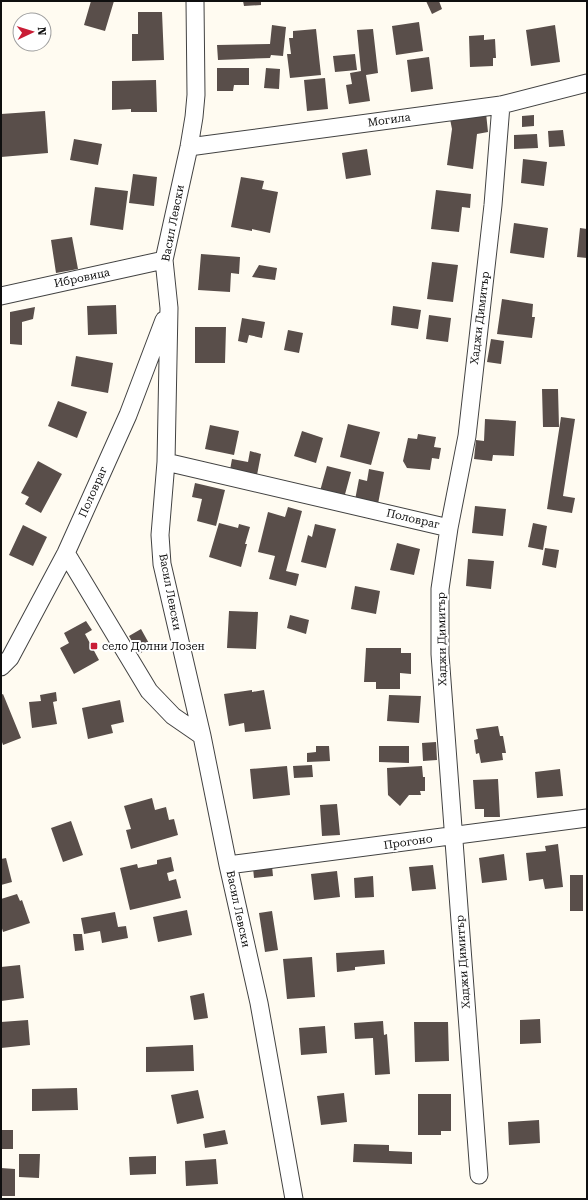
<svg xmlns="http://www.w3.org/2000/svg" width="588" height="1200" viewBox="0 0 588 1200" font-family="'Roboto Serif',serif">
<rect width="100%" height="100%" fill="#fffbf1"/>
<path fill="#594e4a" d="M 91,1 L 114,1 L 105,31 L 84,25 Z
M 243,1 L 261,1 L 261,5 L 244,6 Z
M 426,1 L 439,1 L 442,9 L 432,14 Z
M 138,12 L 162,12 L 164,60 L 132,61 L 132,34 L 138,34 Z
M 419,22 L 423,51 L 396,55 L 392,26 Z
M 272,25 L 286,27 L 283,56 L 271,55 L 270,58 L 218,60 L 217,45 L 270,44 Z
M 555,25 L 560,62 L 531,66 L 526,30 Z
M 316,29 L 321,75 L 290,78 L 287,54 L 291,54 L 289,38 L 293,38 L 293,31 Z
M 373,29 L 378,73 L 366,75 L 370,101 L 349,104 L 346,85 L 352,84 L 350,73 L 361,71 L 357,30 Z
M 484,35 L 484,40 L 495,39 L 496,58 L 493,58 L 493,66 L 470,67 L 469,36 Z
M 355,54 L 357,70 L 335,72 L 333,56 Z
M 429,57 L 433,89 L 411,92 L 407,60 Z
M 217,68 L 249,68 L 249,85 L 234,85 L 233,91 L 217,91 Z
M 266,68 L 280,69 L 279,89 L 264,88 Z
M 325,78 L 328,109 L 307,111 L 304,80 Z
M 156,80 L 157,112 L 131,112 L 131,109 L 112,110 L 112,81 Z
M 45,111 L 48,153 L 1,157 L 1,114 Z
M 486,113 L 488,132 L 477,134 L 473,169 L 447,165 L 452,129 L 450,119 Z
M 534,115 L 534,126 L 522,127 L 522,116 Z
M 563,130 L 565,146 L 549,147 L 548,131 Z
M 537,134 L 538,148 L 514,149 L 514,135 Z
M 74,139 L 102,144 L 98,165 L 70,160 Z
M 367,149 L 371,175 L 346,179 L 342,153 Z
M 523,159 L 547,162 L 544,186 L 521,183 Z
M 133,174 L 157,177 L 154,206 L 129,203 Z
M 241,177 L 264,181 L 262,189 L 278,192 L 270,233 L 252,229 L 252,231 L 231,227 Z
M 95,187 L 128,191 L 123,230 L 90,225 Z
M 436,190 L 471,194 L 470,208 L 462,207 L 459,232 L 431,229 Z
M 514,223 L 548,228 L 544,258 L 510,253 Z
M 580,228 L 587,229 L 587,258 L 577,257 Z
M 72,237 L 78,269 L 56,273 L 51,240 Z
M 201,254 L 240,257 L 239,274 L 231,273 L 230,292 L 198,290 Z
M 432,262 L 458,265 L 453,302 L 427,299 Z
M 259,265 L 277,268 L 275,280 L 252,277 Z
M 502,299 L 533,304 L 532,317 L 535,317 L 532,338 L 497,334 Z
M 116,305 L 117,334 L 88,335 L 87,306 Z
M 393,306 L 421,310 L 418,329 L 391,325 Z
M 35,307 L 33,319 L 22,322 L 22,345 L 10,344 L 10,312 Z
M 429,315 L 451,318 L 448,342 L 426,339 Z
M 242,318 L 265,322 L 262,338 L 249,335 L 247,343 L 238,341 Z
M 195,327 L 226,327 L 225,363 L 195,363 Z
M 288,330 L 303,333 L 299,353 L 284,350 Z
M 491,339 L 504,341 L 501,364 L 487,362 Z
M 76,356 L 113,363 L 108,393 L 71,386 Z
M 542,389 L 558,389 L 559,427 L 543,427 Z
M 58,401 L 87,412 L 77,438 L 48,426 Z
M 561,417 L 575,419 L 563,496 L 575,498 L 572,513 L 547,509 Z
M 485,419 L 516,421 L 514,456 L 493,455 L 492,461 L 474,459 L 476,440 L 484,441 Z
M 348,424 L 380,432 L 371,465 L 340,457 Z
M 210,425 L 239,431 L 234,455 L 205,449 Z
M 302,431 L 323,438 L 316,463 L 294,456 Z
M 418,434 L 436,437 L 434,447 L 441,448 L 439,459 L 432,458 L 430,470 L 407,468 L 403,461 L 408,438 L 417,439 Z
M 250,451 L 261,454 L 257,475 L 230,470 L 232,459 L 248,462 Z
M 38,461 L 62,474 L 41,513 L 25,504 L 29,497 L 21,493 Z
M 327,466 L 351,472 L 344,498 L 320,491 Z
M 369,469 L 384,472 L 378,504 L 355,500 L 359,479 L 367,481 Z
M 195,483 L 225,490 L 216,526 L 197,521 L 202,499 L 192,497 Z
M 475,506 L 506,509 L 503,536 L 472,533 Z
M 288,507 L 302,511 L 286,571 L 299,574 L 296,586 L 269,579 L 275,556 L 258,552 L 268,512 L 285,517 Z
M 219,523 L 238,528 L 239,524 L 250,527 L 245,544 L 247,544 L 241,567 L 209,557 Z
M 533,523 L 547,526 L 543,550 L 528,547 Z
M 315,524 L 336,529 L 326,568 L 301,562 L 308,535 L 312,537 Z
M 23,525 L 47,537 L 33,566 L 9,555 Z
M 397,543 L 420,549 L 414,575 L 390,570 Z
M 545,548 L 559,550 L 556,568 L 542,565 Z
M 468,559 L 494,561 L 491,589 L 466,586 Z
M 355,586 L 380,591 L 376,614 L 351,609 Z
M 229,611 L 258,612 L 256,649 L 227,648 Z
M 290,615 L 309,620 L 306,634 L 287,628 Z
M 86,621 L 92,630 L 85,634 L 99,660 L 74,674 L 60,648 L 69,643 L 64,633 Z
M 141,629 L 151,647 L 139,654 L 129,636 Z
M 366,648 L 401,648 L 401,653 L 411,653 L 411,674 L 400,673 L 400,689 L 376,689 L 376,682 L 364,682 Z
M 252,690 L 252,692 L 264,690 L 271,729 L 245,732 L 244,723 L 229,726 L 224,694 Z
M 56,692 L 57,701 L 53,702 L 57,724 L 32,728 L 29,702 L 41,701 L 40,695 Z
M 3,694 L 21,738 L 3,745 L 1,739 L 1,695 Z
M 389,695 L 421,696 L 419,723 L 387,721 Z
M 120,700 L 124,722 L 111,725 L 113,733 L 88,739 L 82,708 Z
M 498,726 L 500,736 L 503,736 L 506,753 L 502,753 L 503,760 L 481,763 L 479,753 L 476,754 L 474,740 L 478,739 L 476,729 Z
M 436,742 L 437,760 L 423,761 L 422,743 Z
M 316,746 L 329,746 L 330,761 L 307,762 L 307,753 L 316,752 Z
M 379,746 L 409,746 L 409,763 L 379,762 Z
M 312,765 L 313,777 L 294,778 L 293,766 Z
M 287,766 L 290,795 L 253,799 L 250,769 Z
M 422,766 L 423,777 L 425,777 L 425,791 L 420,791 L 421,795 L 409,795 L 400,806 L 388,795 L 387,768 Z
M 560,769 L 563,796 L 537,798 L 535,772 Z
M 498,779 L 500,817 L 484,817 L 484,809 L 475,809 L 473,780 Z
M 152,798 L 155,810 L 166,807 L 169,820 L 174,819 L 178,835 L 131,849 L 126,830 L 131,829 L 124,806 Z
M 337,804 L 340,835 L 322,836 L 320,805 Z
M 71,821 L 83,855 L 63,862 L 51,828 Z
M 558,844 L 563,887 L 545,889 L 543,879 L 529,881 L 526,853 L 546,851 L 545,846 Z
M 504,854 L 507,880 L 482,883 L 479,858 Z
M 171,857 L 174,871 L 167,873 L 169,881 L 176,879 L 181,898 L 130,910 L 120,868 L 137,864 L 138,868 L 157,864 L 157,860 Z
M 6,858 L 12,882 L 1,885 L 1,859 Z
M 433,865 L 436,889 L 412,891 L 409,867 Z
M 272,866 L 273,876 L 254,878 L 253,868 Z
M 337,871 L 340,897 L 314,900 L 311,874 Z
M 570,875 L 583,875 L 583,911 L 570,911 Z
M 373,876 L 374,897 L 355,898 L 354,878 Z
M 17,894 L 20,901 L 22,900 L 30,923 L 3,932 L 1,925 L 1,899 Z
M 187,910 L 192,935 L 158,942 L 153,917 Z
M 272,911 L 278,950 L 265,952 L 259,913 Z
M 115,912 L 118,927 L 126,926 L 128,938 L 102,943 L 100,931 L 84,934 L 81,918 Z
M 73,934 L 82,934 L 84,950 L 75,951 Z
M 384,950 L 385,964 L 355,967 L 355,970 L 337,972 L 336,953 Z
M 312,957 L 315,997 L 287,999 L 283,959 Z
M 20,965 L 24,998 L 1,1001 L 1,967 Z
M 204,993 L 208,1018 L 194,1020 L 190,996 Z
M 540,1019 L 541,1043 L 520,1044 L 520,1020 Z
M 28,1020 L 30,1045 L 1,1048 L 1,1022 Z
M 383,1021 L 384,1035 L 387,1034 L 390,1074 L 375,1075 L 373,1038 L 355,1039 L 354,1023 Z
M 414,1022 L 448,1022 L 449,1061 L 415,1062 Z
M 325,1026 L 327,1053 L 301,1055 L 299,1028 Z
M 193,1045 L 194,1071 L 146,1072 L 146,1047 Z
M 77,1088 L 78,1110 L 32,1111 L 32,1089 Z
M 198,1090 L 204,1118 L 177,1124 L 171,1095 Z
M 344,1093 L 347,1122 L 321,1125 L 317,1096 Z
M 418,1094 L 451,1094 L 451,1131 L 441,1131 L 441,1135 L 418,1135 Z
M 539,1120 L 540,1143 L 509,1145 L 508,1122 Z
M 1,1130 L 13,1130 L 13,1149 L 1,1149 Z
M 225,1130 L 228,1144 L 205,1148 L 203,1134 Z
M 354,1144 L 389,1145 L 389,1151 L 412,1152 L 412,1164 L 353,1162 Z
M 19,1154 L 40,1154 L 39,1178 L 19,1177 Z
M 156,1156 L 156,1174 L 130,1175 L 129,1157 Z
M 216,1159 L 218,1184 L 186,1186 L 185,1161 Z
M 1,1168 L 15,1169 L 15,1196 L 1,1196 Z"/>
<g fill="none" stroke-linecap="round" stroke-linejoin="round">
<g stroke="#424242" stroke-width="19">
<path id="street" d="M 195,1 L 196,95 L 194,117 L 189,147 L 164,260 L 169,308 L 166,462 L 160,535 L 162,564 L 202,736 L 228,865 L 259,1003 L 294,1199
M 189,147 L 501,105 L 587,83
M 1,296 L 164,260
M 166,462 L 449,528
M 66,553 L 149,691 L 173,716 L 202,736
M 1,667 L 10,658 L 66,553 L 128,415 L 164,320
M 228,865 L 587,818
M 479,1175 L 440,654 L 440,589 L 449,528 L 467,436 L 493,205 L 501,105"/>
</g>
<use href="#street" stroke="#fff" stroke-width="17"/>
</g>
<rect fill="#c91d36" stroke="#fff" stroke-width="1.5" x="90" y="642" width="8" height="8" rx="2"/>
<g text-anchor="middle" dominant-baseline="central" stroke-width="4" stroke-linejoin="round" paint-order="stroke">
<g font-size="11" fill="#0f0f0f" stroke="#fff">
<text transform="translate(389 120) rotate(-8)">Могила</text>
<text transform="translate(173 223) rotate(-79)">Васил Левски</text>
<text transform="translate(82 278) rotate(-12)">Ибровица</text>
<text transform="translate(480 318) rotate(-83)">Хаджи Димитър</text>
<text transform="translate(93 492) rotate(-66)">Половраг</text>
<text transform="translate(413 519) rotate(13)">Половраг</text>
<text transform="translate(170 592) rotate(79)">Васил Левски</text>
<text transform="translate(442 639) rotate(-91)">Хаджи Димитър</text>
<text transform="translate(408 842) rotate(-8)">Прогоно</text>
<text transform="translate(238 909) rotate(78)">Васил Левски</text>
<text transform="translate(463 962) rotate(-94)">Хаджи Димитър</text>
</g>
<g font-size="11" fill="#0f0f0f" stroke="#fff" text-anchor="start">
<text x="102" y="646">село Долни Лозен</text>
</g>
</g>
<rect width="588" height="1200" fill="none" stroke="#0f0f0f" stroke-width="4"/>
<g transform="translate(32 32) rotate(86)"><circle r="19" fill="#ffffff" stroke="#9f9f9f"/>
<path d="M0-3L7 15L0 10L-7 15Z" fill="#c91d36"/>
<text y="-6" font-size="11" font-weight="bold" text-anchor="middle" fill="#0f0f0f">N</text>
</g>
</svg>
